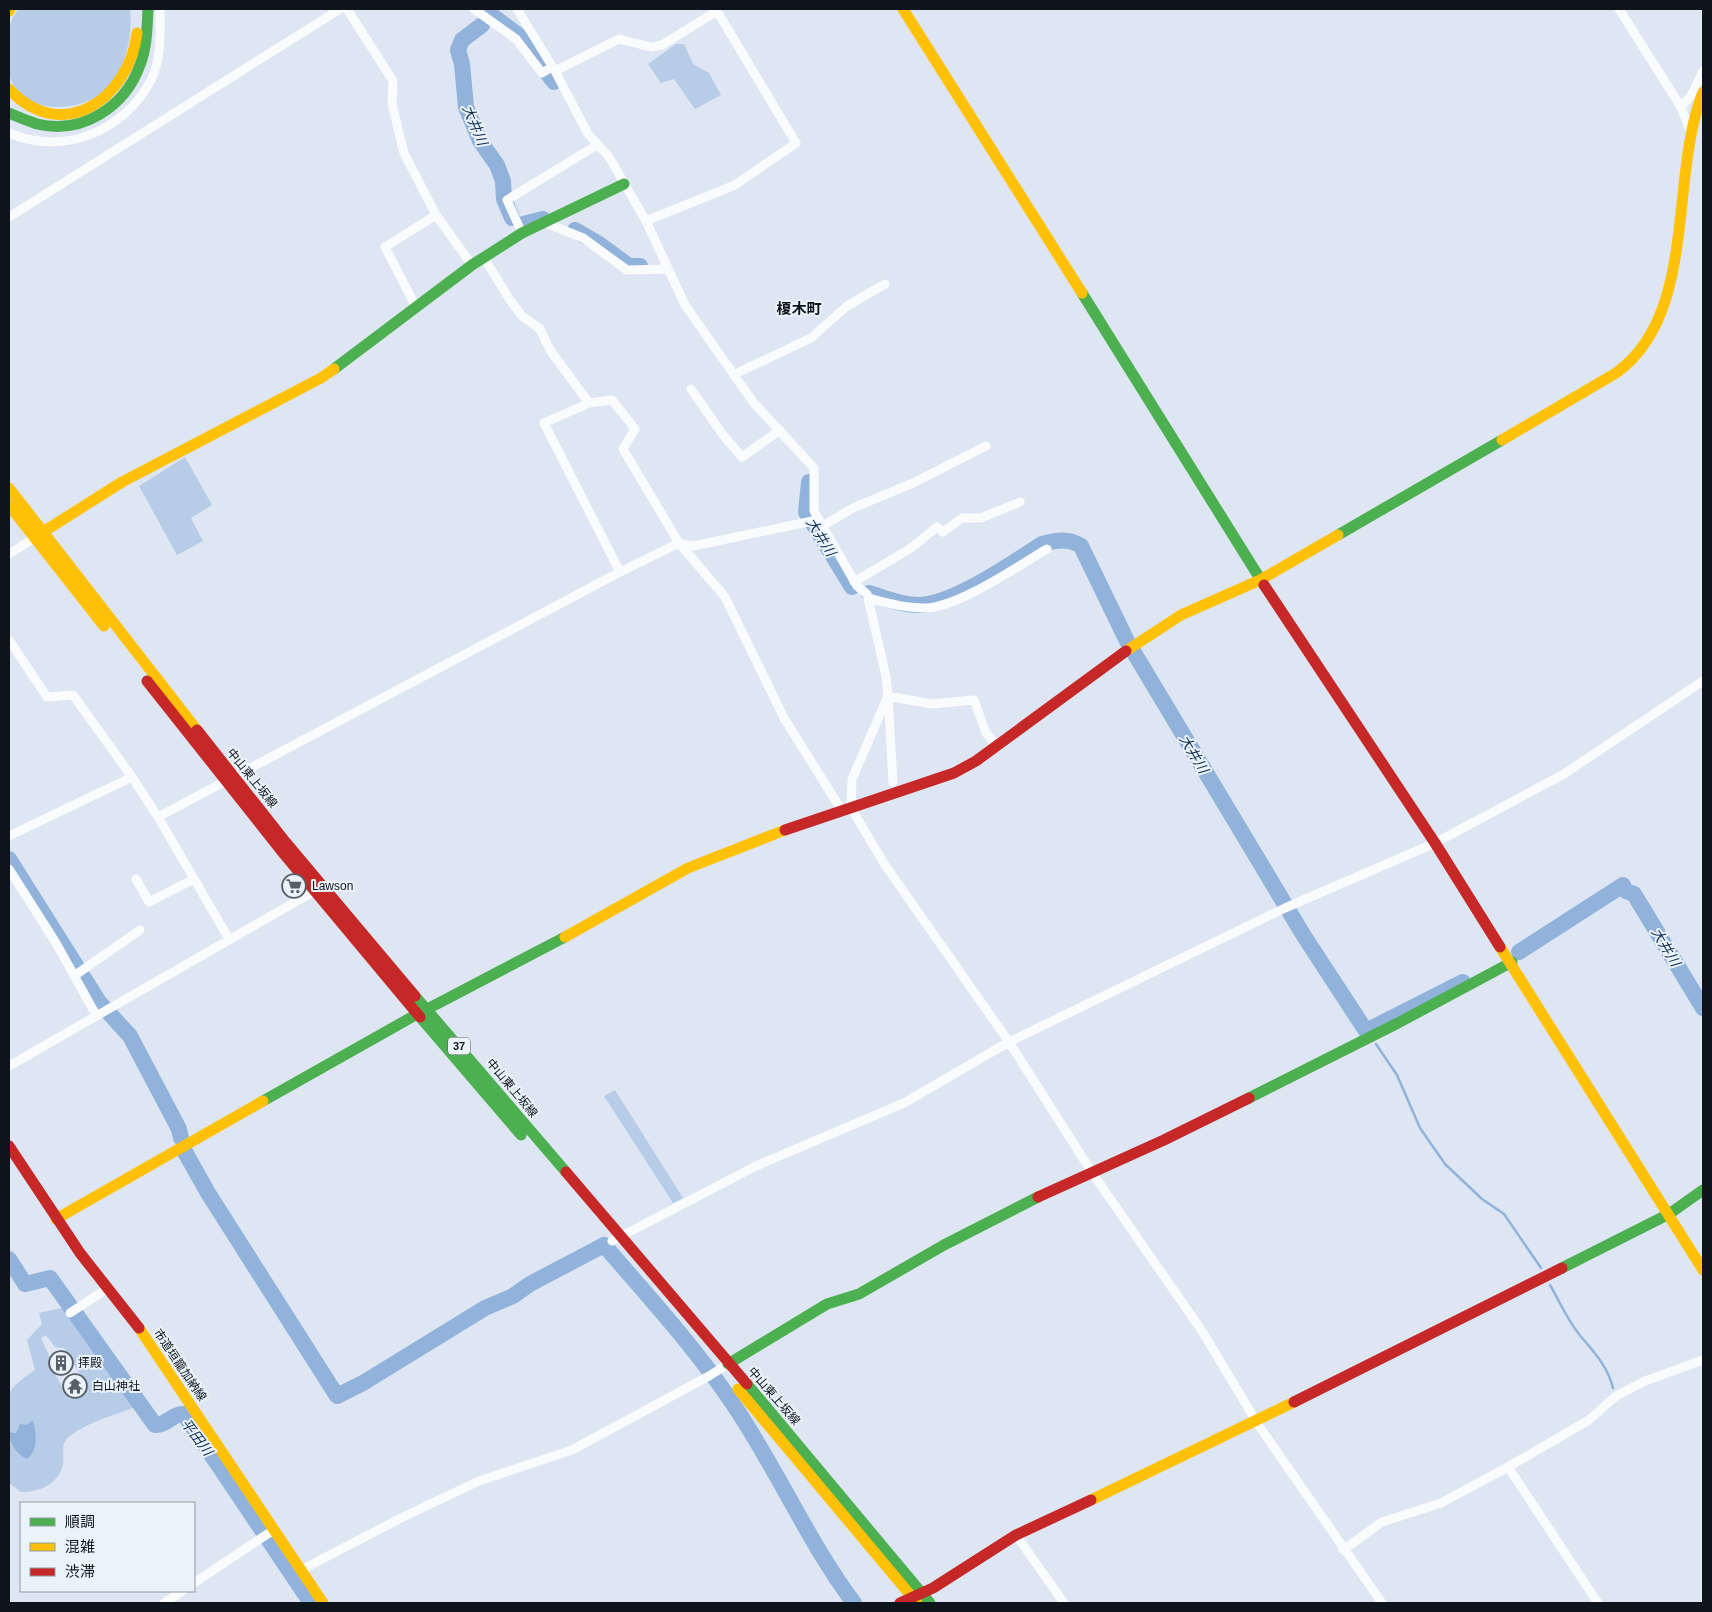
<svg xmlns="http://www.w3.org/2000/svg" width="1712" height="1612" viewBox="0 0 1712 1612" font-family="Arial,'Noto Sans JP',sans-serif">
<rect width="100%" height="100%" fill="#dde6f2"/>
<path fill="#b6cce7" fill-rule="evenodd" d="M 19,9 L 130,9 C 133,36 125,74 103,92 C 77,113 30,114 12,82 C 7,72 9,59 9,48 C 9,34 8,20 19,9 Z
M 676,44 L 684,44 L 693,64 L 709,73 L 721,95 L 695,109 L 674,79 L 661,83 L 648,64 Z
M 185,457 L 212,505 L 191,518 L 203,541 L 177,555 L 139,486 Z
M 615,1090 L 683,1198 L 673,1203 L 604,1096 Z
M 62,1308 L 138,1406 C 116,1415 89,1421 70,1436 C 59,1444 65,1453 63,1464 C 59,1484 40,1492 21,1492 L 9,1483 L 9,1441 L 33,1421 L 17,1433 L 9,1432 C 9,1393 1,1393 35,1370 L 27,1340 L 42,1324 L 39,1313 ZM 46,1335 L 55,1347 L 64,1348 L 88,1388 L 69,1399 L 51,1366 L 50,1358 L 41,1338 Z"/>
<path fill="#91b2da" d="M 33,1420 C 36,1434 39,1450 27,1459 C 17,1455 9,1442 9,1432 L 16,1433 L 20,1424 L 27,1425 Z"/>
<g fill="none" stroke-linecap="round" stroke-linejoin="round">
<path stroke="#91b2da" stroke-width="2.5" d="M 1376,1044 L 1397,1075 L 1420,1128 L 1445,1164 L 1482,1199 L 1504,1214 L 1541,1268
M 1550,1285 C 1560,1302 1569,1324 1583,1339 C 1596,1354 1608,1368 1613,1388"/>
<path stroke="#91b2da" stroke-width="16" d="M 483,9 L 518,35 L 554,82
M 482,25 L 462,40 L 458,50 L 462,64 L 466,107 L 480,141 L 497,165 L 503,181 L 504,199 L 512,218
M 523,224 L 543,219
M 575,230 L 599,244 L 629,266 L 640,266
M 809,482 L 806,512 L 852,587
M 869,593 C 885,598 901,605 918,605 C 953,605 1012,563 1042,544 C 1056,540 1069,538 1081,546 L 1127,641 L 1304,936 L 1366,1031 L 1463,982
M 9,859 L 99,1002 L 130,1036 L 179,1129 L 181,1138
M 1626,891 L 1634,894 L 1703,1008
M 1519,952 L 1623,885
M 185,1152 L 208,1193 L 337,1396 L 363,1383 L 485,1308 L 513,1296 L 530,1284 L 604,1245 C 647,1295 692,1344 729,1398 C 775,1464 806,1539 854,1603
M 9,1259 L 25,1284 L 50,1278 L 155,1425 C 166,1426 173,1413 184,1414 L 311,1603"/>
<path stroke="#fafbfd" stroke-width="9" d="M 347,9 L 393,81 L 392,104 L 404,153 L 436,215 L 385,247 L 416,307
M 474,9 L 516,39 L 542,73 L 552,67
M 517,9 L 555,71 L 588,134 L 609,157 L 646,221 L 685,305 L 753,402 L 814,468 L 814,511 L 857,586 L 867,594 L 886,676 L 888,696 L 852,779 L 851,808 L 885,865 L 1009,1042 L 1093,1174 L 1202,1331 L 1259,1426 L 1382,1603
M 1619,9 L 1681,107 L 1691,133
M 555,71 L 619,39 L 651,47 L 662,45 L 717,11 L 796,143 L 735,185 L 646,221
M 1681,107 L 1691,96 L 1703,71
M 9,133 C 63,156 124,132 151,80 C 162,58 160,32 160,9
M 436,215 L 472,265
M 9,217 L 340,9
M 546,223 L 583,238 L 627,270 L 668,269
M 522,233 L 507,200 L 597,145
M 484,258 L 510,300 L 522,316 L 540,329 L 550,350 L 589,403 L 612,400 L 635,429 L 623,449 L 679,543 L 620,572 L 544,423 L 589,403
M 735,374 L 811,338 L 847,306 L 885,284
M 691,389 L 723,435 L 742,457 L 780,430
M 821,527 L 853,508 L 913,483 L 986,446
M 679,543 L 725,597 L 784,718 L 842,811
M 679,543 L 693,546 L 817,520
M 9,554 L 39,535
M 854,582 L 911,548 L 937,527 L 943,532 L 962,518 L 981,518 L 1020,502
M 868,598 C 887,603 905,608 925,608 C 957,608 1018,566 1047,549
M 9,640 L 47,697 L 73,695 L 132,777
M 893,782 L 888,696 L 932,704 L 974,700 L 986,733 L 998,747
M 158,817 L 229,939
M 9,836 L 132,777 L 158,817 L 620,572
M 9,869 L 56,943 L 96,1015
M 136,879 L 149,902 L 194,879
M 74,976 L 140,930
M 9,1066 L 318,889
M 612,1241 L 756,1166 L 904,1103 L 1009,1042 L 1285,908 L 1435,843 L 1564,774 L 1703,681
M 70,1313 L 108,1288
M 1016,1535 L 1064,1603
M 1343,1550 L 1382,1522 L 1441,1503 L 1508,1467
M 301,1570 L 407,1515 L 479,1481 L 572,1450 L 709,1376 L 728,1364
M 194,1583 L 275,1529
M 164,1603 L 183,1591
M 1598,1603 L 1508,1467 L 1589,1420 L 1616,1396 L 1645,1381 L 1703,1360"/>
<path stroke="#4caf50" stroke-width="11" d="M 9,113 C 18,117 28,121 37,124 C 82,135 125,107 140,65 C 147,47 147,28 148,9
M 1082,293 L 1264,585
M 334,369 L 472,265 L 522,233 L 624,184
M 1338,535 L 1502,440
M 415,996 L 566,1172
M 420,1017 L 521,1135
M 1249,1098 L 1398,1023 L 1512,962
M 263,1101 L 412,1017 L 565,937
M 1562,1268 L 1669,1214 L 1703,1190
M 728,1364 L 827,1304 L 859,1294 L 944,1245 L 1038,1197
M 747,1384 L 930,1603"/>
<path stroke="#ffc107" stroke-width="11" d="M 903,9 L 1082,293
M 9,11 L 10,9
M 9,89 C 62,146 129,99 137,33
M 1502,440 L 1616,373 C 1698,315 1669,176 1703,92
M 9,488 L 197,730
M 9,505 L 104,626
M 43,532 L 122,482 L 321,378 L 334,369
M 1126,651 L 1181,615 L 1260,580 L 1338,535
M 565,937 L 688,868 L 785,830
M 1500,947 L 1703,1270
M 56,1219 L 263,1101
M 139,1328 L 323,1603
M 738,1389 L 917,1603
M 1091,1500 L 1294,1402"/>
<path stroke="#c62828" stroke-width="11" d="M 1264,585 L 1435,843 L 1500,947
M 147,681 L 284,854 L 420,1017
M 197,730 L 283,839 L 415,996
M 785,830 L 954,773 L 976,761 L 1126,651
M 9,1146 L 80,1253 L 139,1328
M 566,1172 L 747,1384
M 1038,1197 L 1164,1140 L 1249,1098
M 1294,1402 L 1562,1268
M 900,1603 L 933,1588 L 1016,1535 L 1091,1500"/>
</g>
<defs>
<g id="supermarket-ring" transform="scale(1.25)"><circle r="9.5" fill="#eaf2fa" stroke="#565e66" stroke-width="1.5"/><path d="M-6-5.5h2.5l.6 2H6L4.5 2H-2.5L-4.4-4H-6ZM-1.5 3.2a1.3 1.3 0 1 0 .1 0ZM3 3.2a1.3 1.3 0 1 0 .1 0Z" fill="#565e66"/></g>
<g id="building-ring" transform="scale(1.25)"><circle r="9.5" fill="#eaf2fa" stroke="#565e66" stroke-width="1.5"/><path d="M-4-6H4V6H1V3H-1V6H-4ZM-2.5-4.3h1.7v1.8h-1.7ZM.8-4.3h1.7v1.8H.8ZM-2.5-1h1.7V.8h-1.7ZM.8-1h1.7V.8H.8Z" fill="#565e66"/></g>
<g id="temple-ring" transform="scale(1.25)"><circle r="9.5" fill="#eaf2fa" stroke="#565e66" stroke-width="1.5"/><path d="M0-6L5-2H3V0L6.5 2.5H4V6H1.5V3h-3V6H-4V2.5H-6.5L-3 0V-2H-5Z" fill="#565e66"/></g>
</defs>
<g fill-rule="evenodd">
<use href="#supermarket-ring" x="294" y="886"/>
<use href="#building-ring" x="61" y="1363"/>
<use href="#temple-ring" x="75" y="1386"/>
</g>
<g text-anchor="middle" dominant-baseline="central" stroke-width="4" stroke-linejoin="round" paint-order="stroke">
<rect fill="#eaf2fa" stroke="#50575e" stroke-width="1" x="448" y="1037.5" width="22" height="17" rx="4"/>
<g font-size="11" font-weight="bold" fill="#0e141b">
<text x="459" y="1046">37</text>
</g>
<g font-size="12" fill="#0e141b" stroke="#eaf2fa">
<text transform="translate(252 778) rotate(51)">中山東上坂線</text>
<text transform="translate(512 1088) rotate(50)">中山東上坂線</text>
<text transform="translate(180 1365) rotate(56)">市道垣籠加納線</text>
<text transform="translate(774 1396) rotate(49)">中山東上坂線</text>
</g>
<g font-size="12" fill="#0e141b" stroke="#eaf2fa" text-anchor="start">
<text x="312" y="886">Lawson</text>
<text x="78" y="1363">拝殿</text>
<text x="92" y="1386">白山神社</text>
</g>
<g font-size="14" font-style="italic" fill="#0c2b4e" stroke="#eaf2fa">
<text transform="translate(475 125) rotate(67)">大井川</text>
<text transform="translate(821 537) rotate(58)">大井川</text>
<text transform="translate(1194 754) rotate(59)">大井川</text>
<text transform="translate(1666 947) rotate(59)">大井川</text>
<text transform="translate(197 1437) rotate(53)">平田川</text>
</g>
<g font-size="15" font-weight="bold" fill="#0e141b" stroke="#eaf2fa">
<text x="799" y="308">榎木町</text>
</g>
</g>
<rect width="1712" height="1612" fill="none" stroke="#0e141b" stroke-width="20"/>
<rect x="20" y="1502" width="175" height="90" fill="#eaf2fa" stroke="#9299a1"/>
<rect x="30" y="1518" width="25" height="8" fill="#4caf50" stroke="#9299a1"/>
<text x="65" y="1527" font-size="15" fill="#0e141b">順調</text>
<rect x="30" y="1543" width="25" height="8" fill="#ffc107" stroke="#9299a1"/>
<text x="65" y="1552" font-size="15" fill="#0e141b">混雑</text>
<rect x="30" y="1568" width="25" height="8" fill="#c62828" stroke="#9299a1"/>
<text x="65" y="1577" font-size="15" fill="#0e141b">渋滞</text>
</svg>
